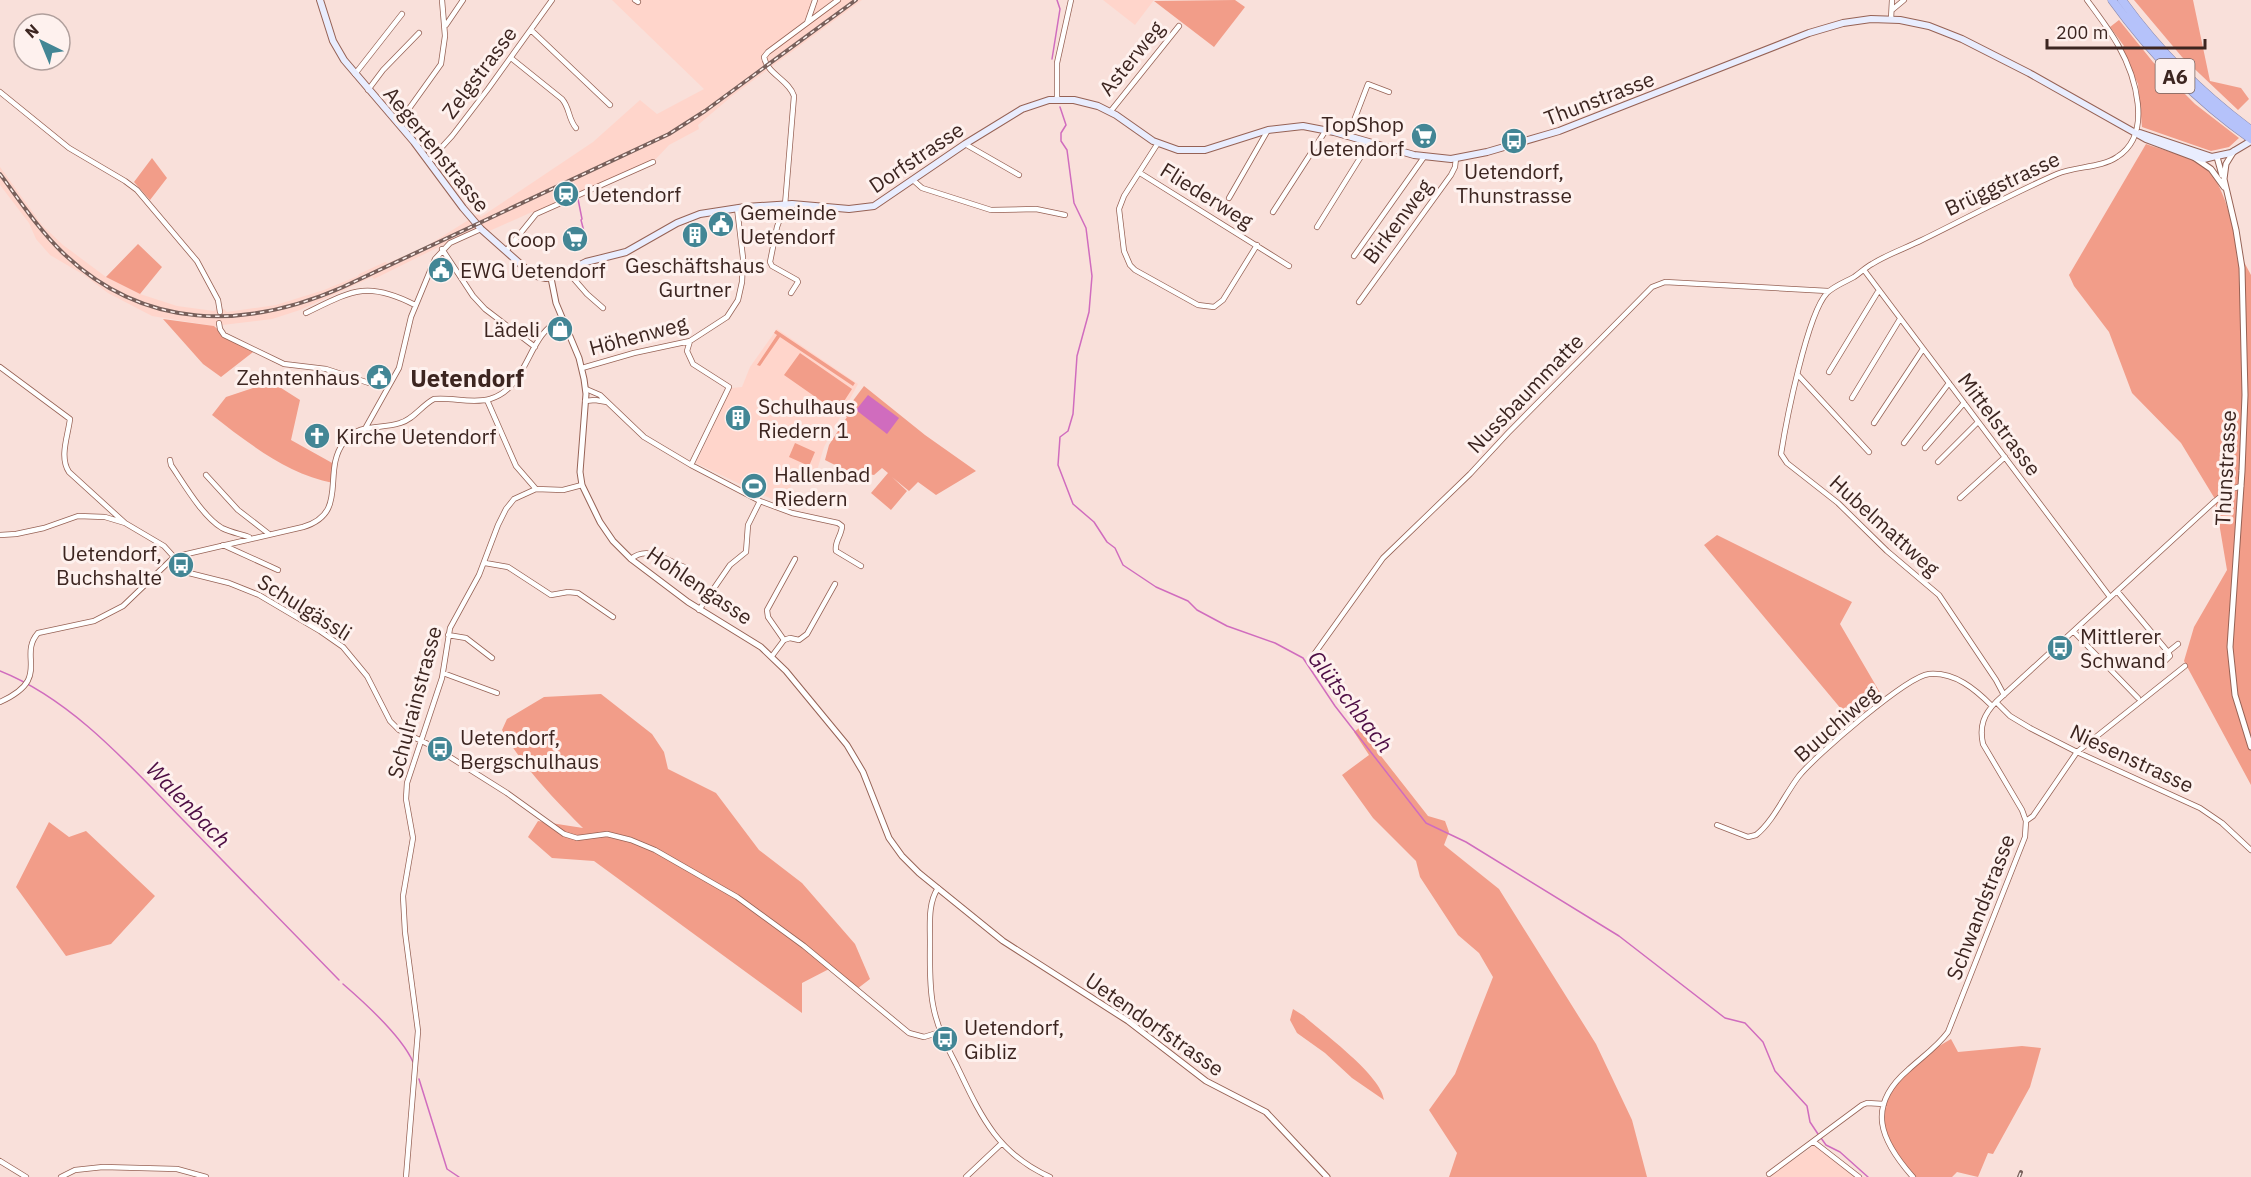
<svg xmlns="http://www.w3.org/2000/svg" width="2251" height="1177" viewBox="0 0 2251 1177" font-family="'IBM Plex Sans',sans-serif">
<rect width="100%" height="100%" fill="#f9e0da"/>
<path fill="#ffd5cb" d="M 612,0 L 862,0 L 732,96 L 698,125 L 699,129 L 669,145 L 653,162 L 536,214 L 532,212 L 485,233 L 477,228 L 374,279 L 372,277 L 300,310 L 272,319 L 214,326 L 152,316 L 108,293 L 84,275 L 50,255 L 36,239 L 29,223 L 0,185 L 0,167 L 42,225 L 63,245 L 106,277 L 140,294 L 177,306 L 214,311 L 217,308 L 224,309 L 227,312 L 276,305 L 324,290 L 358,276 L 359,274 L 385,262 L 388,263 L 427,246 L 478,214 L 481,217 L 593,142 L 640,100 L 657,114 L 704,89 Z
M 1103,0 L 1154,0 L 1135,25 Z
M 777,329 L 858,384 L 824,447 L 816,474 L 800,472 L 780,503 L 696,463 L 731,388 L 742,387 L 750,367 Z
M 1815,1145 L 1856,1177 L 1772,1177 L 1771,1175 Z"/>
<path fill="#f29d89" d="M 1235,0 L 1245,7 L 1214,47 L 1154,1 Z
M 2134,0 L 2193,0 L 2210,81 L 2241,88 L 2249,99 L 2238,110 L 2182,57 Z
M 2119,20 L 2153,62 L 2195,104 L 2239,138 L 2229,147 L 2211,151 L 2142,127 L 2138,84 L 2121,49 L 2124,46 L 2110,27 Z
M 2146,144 C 2162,150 2189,156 2203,165 C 2224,180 2237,236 2237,260 L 2244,262 L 2251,275 L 2251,785 L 2184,661 L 2194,627 L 2227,570 L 2215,499 L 2181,443 L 2132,393 L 2109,332 L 2074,286 L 2069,275 Z
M 152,158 L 167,178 L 150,200 L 134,182 Z
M 138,244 L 162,267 L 140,294 L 106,277 Z
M 163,319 L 214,326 L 221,332 L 257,349 L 221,377 L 203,364 Z
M 776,330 L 855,383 L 853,386 L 780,337 L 760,366 L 757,365 L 777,335 L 774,333 Z
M 800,353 L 852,389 L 837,412 L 784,375 Z
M 278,386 L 300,400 L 291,440 L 334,464 L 333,483 C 287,474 248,443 212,415 L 226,397 L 253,388 Z
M 864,386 L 925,435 L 976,471 L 936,495 L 918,482 L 909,491 L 892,477 L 907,491 L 891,510 L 871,493 L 888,473 L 882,468 L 874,475 L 845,470 L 825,460 L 829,445 L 847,417 L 843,414 Z
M 795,443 L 815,452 L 809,466 L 789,457 Z
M 1717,535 L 1852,602 L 1840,624 L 1882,696 L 1852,722 L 1704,545 Z
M 601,694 L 652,734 L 664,752 L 668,769 L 716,793 L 759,850 L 802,883 L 855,944 L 870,979 L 857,989 L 831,968 L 802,983 L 802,1013 L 594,861 L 552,858 L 528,837 L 538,821 L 583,828 C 552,797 524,768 502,730 L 507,719 L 544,697 Z
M 1359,728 L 1428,816 L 1445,821 L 1449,832 L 1444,845 L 1499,889 L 1596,1044 L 1632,1120 L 1647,1177 L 1449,1177 L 1457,1153 L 1429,1110 L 1455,1074 L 1493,977 L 1479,953 L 1458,935 L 1420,877 L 1416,861 L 1373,818 L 1342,775 L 1369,755 L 1354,732 Z
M 49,822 L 69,837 L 86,831 L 155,896 L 111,944 L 66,956 L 16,887 Z
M 1293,1009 L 1304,1016 C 1323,1033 1382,1076 1384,1100 L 1352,1078 L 1325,1053 L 1297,1033 L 1290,1020 Z
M 1951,1039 L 1958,1052 L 2022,1046 L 2041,1048 L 2030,1087 L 1993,1154 L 1988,1153 L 1978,1177 L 1957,1172 L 1952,1177 L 1913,1177 L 1886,1142 L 1882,1111 L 1895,1083 L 1929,1052 Z"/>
<path fill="#d06cbe" d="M 868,395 L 899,418 L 887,434 L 856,410 Z"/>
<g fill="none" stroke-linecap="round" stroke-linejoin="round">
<path stroke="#d06cbe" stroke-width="1.5" d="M 1052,59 L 1060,9 L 1057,0
M 1060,107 L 1066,125 L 1061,133 L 1061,141 L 1067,150 L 1074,203 L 1086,228 L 1092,276 L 1089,312 L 1077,356 L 1073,414 L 1068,431 L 1060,437 L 1058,465 L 1073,504 L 1094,522 L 1107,542 L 1115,548 L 1123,565 L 1156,587 L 1188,601 L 1197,610 L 1227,626 L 1275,643 L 1303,658 L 1335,706 L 1426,823 L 1466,842 L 1619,936 L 1725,1018 L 1745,1023 L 1763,1042 L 1775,1071 L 1807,1106 L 1810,1122 L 1818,1134
M 578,199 L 582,219 L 581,220 L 587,243
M 0,671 C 73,700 131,767 186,823 C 237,875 288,927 339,980
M 343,984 C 365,1003 402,1037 413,1062
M 419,1079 L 447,1169 L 459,1177
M 1821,1138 L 1826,1145 L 1840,1152 L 1868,1177"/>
<g stroke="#966255" stroke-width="6">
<path id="minor" d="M 635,0 L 638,2
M 1892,10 L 1904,0
M 1891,19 L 1892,0
M 807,23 L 838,0
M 446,25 L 463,0
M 531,30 L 610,105
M 511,58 L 562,99 C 570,108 568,119 576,128
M 355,74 L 402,14
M 368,90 L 383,70 L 419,33
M 0,92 L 69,148 L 125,181 L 137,190 L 197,261 L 218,300 L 220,312
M 1057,99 L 1057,63 L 1071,0
M 1110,112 L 1179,26
M 398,124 L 441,64 L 445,36 L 442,0
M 1348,136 L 1368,84 L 1389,92
M 1158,143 L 1124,196 L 1119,209 L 1124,251 L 1130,265 L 1135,270 L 1198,305 L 1214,307 L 1223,300 L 1257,245
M 965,144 L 1019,175
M 429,161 L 452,136 L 488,89 L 552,0
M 1140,173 L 1289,266
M 913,180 L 922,188 L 991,210 L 1036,209 L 1065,215
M 1229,198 L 1268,130
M 1273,212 L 1326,130
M 1317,227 L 1370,142
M 442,249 L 473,296 L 485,309 L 535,347
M 506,251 L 536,214 L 653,162
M 1354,256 L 1424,157
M 1864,270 L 2110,597
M 567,271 L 587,294 L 603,308
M 791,293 L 798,282 L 797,280 L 772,266 L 770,262 L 777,227 L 785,205 L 794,96 C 789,80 767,74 764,57 L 768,52 L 807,23 L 815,0
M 1359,302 L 1451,175 L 1455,167 L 1456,158
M 306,313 C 351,291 367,280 415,305
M 219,323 L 220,329 L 224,335 L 284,364 L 326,369 L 369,383 L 388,386
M 690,341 L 687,351 L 693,364 L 729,387 L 691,465
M 0,367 L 70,419 C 68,436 59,457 69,472 L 125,523 L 164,546 L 174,557 L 174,564 L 178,568 L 185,572 L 229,583 L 259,595 L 320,631 L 343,647 L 367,676 L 390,721 L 399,730 L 434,747 L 507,793 L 564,834 L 577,838 L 607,834 L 631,840 L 655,850 L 737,897 L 804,946 L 909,1033 L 924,1037 L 940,1032
M 582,368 L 634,353 L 690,341 L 727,317 L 738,300 L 742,282 L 743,258 L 737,208
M 1829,372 L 1879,290
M 1798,375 L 1869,452
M 586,389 L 600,395 L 644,437 L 691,465 L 760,501 L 792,513 L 838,523 L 842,526 C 842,535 834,542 836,551 L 861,566
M 1852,398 L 1900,319
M 487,400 L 516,466 L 536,489
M 585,401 L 595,400 L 607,402
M 1874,423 L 1923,349
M 366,427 L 399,368 L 411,317 L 435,259 L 450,243 L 481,229
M 1904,443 L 1949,383
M 1925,448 L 1964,403
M 170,460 L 171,465 C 184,484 203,517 222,528 C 230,532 240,534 249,537
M 1938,462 L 1978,422
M 206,475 L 238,510 L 269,534
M 1960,498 L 2005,457
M 0,535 L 16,534 L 44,528 L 78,516 L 105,517 L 125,523
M 223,545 L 278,570
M 631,559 C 648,544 669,562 687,568
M 485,563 L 508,567 L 551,595 L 568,592 L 578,593 L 613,617
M 2117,591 L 2168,652 L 2170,656 L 2164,662
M 699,610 L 730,565 L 746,552 L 748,525 L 760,501
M 2074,632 L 2138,698
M 448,635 L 466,638 L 492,658
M 784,640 L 768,617 L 767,610 L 795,559
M 2168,652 L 2178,644
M 772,656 L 784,640 L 790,638 L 799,640 L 807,634 L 835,584
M 1310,660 L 1383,558 L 1470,474 L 1508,433 L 1652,287 L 1665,282 L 1828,291
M 443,673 L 497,693
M 2004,695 L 1996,680 L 1939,595 L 1887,551 L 1838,503 L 1787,463 L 1781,454 C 1786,422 1807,314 1827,293 C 1834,286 1845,282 1854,277 C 1860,273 1866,267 1872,264 C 1888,254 1906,248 1922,240 C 1967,218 2011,194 2057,174 C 2076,166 2101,168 2117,157 C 2154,134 2135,75 2118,45 C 2109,29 2098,15 2087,0
M 0,702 C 53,678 17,657 38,633 L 94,621 L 123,606 L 174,557 L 303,527 C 350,513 321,472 344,442 C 359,422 380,430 400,423 C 413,420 422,405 434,399 C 452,397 472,404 490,399 C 530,387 526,334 562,319
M 1996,702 L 2010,716 L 2030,728 L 2077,752 L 2200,808 L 2222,823 L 2251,850
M 2026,821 L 2033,816 L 2077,752 L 2185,666
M 1717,825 L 1748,837 L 1756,835 C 1773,822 1785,794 1799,776 C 1815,756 1907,676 1929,674 C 1955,672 1975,689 1992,706
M 938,888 C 928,903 930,923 930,941 C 930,962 929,984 933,1005 C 937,1027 946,1045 956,1064 C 980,1114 996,1153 1050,1177
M 1814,1142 L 1859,1177
M 0,1161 L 26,1177
M 1769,1174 L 1862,1105 L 1867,1103 L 1884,1104
M 61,1177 L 75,1170 L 103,1167 L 177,1169 L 206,1177
M 406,1177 L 418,1031 L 405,932 L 403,896 L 413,838 L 406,799 L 407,783 L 442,678 L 450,628 L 479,575 L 498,525 L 506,509 L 514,499 L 536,489 L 563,490 L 582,485
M 966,1177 L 1001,1144
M 1913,1177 C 1881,1141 1865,1107 1908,1070 C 1922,1057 1937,1047 1948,1032 L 2025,837 L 2026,821 L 2022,810 L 1983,744 C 1979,726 1984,714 1996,702 L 2215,501 L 2229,490 L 2241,486"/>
</g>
<g stroke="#966255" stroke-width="7">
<path id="tertiary" d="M 2234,151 L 2226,164 L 2224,179 L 2236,230 L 2242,268 L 2245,395 L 2242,471 L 2230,647 L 2235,695 L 2251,747
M 2217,157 L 2222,175
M 2195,158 L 2211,169 L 2224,187
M 551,278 L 556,303 L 579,358 L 584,379 L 586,394 L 580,472 L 582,485 L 600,522 L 613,541 L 631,559 L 688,602 L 761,647 L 786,671 L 847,745 L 863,772 L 889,838 L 902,856 L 919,873 L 1003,941 L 1128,1021 L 1206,1081 L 1266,1112 L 1327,1177"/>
</g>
<g stroke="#966255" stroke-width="8">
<path id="secondary" d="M 320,0 L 333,41 L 344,60 L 414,142 L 463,208 L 481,229 L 526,269 L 537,276 L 546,278 L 557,276 L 586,262 L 626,252 L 677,223 L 700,214 L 745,207 L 792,204 L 849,209 L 874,206 L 965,144 L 1022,109 L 1049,100 L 1074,100 L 1098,106 L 1116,115 L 1153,141 L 1178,150 L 1205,150 L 1268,130 L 1303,126 L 1334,132 L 1414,155 L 1451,159 L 1487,152 L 1559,131 L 1809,33 L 1843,23 L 1871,19 L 1900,20 L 1929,26 L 1962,39 L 2029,73 L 2146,139 L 2194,157 L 2204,159 L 2212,157
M 2140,133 L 2212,157 L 2231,153 L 2251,141"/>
</g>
<g stroke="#8b8bae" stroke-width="9">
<path id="motorway" d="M 2112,0 C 2151,54 2197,101 2251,139
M 2122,0 C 2158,50 2201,93 2251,130"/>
</g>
<use href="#minor" stroke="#fff" stroke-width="4.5"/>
<use href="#tertiary" stroke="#fff" stroke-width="5"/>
<use href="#secondary" stroke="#e9edfe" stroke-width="6"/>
<use href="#motorway" stroke="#b5c2fa" stroke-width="8"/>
<g stroke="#78605b" stroke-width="4">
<path id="rail" d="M 0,174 C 20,201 39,230 63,253 C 145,331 245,330 343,287 L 669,134 L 705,111 L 856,0
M 2019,1177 L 2021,1172"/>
</g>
<use href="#rail" stroke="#fef1ee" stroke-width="1.5" stroke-dasharray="4.5" stroke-linecap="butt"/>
</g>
<defs>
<g id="supermarket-disc" transform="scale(1.35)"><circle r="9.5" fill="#438695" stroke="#fef1ee"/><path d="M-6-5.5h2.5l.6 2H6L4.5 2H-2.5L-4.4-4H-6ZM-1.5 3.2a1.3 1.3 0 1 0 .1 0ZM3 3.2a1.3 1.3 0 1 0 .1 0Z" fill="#fff"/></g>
<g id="bus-disc" transform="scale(1.35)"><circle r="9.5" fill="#438695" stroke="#fef1ee"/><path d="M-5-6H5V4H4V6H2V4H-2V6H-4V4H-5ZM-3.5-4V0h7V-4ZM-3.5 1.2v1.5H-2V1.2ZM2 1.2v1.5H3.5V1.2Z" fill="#fff"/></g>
<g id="station-disc" transform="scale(1.35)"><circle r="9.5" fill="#438695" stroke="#fef1ee"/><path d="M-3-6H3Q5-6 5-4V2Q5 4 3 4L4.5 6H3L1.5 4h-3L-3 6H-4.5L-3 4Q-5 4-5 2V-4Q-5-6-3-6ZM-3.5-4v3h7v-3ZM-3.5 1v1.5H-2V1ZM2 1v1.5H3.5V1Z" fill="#fff"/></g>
<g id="civic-disc" transform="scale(1.35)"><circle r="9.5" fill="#438695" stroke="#fef1ee"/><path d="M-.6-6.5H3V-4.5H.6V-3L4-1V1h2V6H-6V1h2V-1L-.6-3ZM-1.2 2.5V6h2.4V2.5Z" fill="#fff"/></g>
<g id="building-disc" transform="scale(1.35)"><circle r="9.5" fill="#438695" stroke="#fef1ee"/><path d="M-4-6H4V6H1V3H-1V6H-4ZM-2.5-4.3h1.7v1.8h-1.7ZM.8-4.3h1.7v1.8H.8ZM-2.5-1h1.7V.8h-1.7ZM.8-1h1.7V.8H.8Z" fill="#fff"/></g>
<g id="shop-disc" transform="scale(1.35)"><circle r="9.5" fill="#438695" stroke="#fef1ee"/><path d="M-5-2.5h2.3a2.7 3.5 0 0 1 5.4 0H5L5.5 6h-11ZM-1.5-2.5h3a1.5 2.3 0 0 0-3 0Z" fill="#fff"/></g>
<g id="church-disc" transform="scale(1.35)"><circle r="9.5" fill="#438695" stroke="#fef1ee"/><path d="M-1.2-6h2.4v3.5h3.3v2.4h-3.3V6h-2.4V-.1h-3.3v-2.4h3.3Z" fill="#fff"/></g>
<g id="stadium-disc" transform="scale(1.35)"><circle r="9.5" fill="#438695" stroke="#fef1ee"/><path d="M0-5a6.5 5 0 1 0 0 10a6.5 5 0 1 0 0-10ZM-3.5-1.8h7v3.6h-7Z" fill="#fff"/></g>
</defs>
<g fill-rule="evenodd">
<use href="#supermarket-disc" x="1424" y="136"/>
<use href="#bus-disc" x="1514" y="141"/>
<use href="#station-disc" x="566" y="194"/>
<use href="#civic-disc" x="721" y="224"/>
<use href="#building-disc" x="695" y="235"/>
<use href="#supermarket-disc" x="575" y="239"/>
<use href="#civic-disc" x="441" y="270"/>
<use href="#shop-disc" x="560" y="329"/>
<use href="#civic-disc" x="379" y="377"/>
<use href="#building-disc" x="738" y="418"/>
<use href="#church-disc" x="317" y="436"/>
<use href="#stadium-disc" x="754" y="486"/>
<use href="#bus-disc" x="181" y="565"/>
<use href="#bus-disc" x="2060" y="648"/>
<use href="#bus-disc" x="440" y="749"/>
<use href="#bus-disc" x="945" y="1039"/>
</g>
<g text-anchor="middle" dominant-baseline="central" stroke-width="6" stroke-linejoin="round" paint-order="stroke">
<rect fill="#fef1ee" stroke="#76625e" stroke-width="1.5" x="2155.5" y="59" width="39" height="34" rx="4.5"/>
<g font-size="20" font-weight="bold" fill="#3c2520">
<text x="2175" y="76">A6</text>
</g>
<g font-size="21" fill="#3c2520" stroke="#fef1ee">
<text transform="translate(1131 58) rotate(-51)">Asterweg</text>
<text transform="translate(479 72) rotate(-53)">Zelgstrasse</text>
<text transform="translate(1599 98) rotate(-21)">Thunstrasse</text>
<text transform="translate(437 149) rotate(51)">Aegertenstrasse</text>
<text transform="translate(916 157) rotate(-34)">Dorfstrasse</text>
<text transform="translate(2002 183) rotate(-25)">Brüggstrasse</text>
<text transform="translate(1207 195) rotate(32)">Fliederweg</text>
<text transform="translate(1397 221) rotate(-53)">Birkenweg</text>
<text transform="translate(638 335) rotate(-15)">Höhenweg</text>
<text transform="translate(1525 393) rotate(-46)">Nussbaummatte</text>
<text transform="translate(2000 424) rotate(53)">Mittelstrasse</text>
<text transform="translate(2225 468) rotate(-87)">Thunstrasse</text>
<text transform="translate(1885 525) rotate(42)">Hubelmattweg</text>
<text transform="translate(700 585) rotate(34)">Hohlengasse</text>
<text transform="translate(305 607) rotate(32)">Schulgässli</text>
<text transform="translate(414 702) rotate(-75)">Schulrainstrasse</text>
<text transform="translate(1836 723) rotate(-41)">Buuchiweg</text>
<text transform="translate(2132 758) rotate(25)">Niesenstrasse</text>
<text transform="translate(1980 907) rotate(-69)">Schwandstrasse</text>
<text transform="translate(1155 1024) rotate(35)">Uetendorfstrasse</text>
</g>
<g font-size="21" fill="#3c2520" stroke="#fef1ee" text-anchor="start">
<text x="1404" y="124" text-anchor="end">TopShop<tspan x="1404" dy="24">Uetendorf</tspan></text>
<text x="1514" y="171" text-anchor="middle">Uetendorf,<tspan x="1514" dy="24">Thunstrasse</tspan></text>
<text x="586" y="194">Uetendorf</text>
<text x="740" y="212">Gemeinde<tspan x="740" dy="24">Uetendorf</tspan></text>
<text x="556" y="239" text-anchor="end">Coop</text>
<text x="695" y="265" text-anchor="middle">Geschäftshaus<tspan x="695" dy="24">Gurtner</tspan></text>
<text x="460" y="270">EWG Uetendorf</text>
<text x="540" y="329" text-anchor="end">Lädeli</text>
<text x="360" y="377" text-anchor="end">Zehntenhaus</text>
<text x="758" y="406">Schulhaus<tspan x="758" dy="24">Riedern 1</tspan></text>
<text x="336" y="436">Kirche Uetendorf</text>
<text x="774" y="474">Hallenbad<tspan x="774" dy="24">Riedern</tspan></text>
<text x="162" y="553" text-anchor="end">Uetendorf,<tspan x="162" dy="24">Buchshalte</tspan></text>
<text x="2080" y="636">Mittlerer<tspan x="2080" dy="24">Schwand</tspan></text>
<text x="460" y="737">Uetendorf,<tspan x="460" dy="24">Bergschulhaus</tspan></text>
<text x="964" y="1027">Uetendorf,<tspan x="964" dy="24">Gibliz</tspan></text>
</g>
<g font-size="22" font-style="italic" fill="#4d0d44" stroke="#fef1ee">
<text transform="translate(1351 701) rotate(52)">Glütschbach</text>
<text transform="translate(189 804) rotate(46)">Walenbach</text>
</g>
<g font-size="24" font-weight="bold" fill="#3c2520" stroke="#fef1ee">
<text x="467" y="378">Uetendorf</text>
</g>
</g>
<g transform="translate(42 42) rotate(317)"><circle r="28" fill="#fef1ee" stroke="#b09f9c" stroke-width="1.5"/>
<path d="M0-4.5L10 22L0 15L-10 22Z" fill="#438695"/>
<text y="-9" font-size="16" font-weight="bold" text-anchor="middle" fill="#3c2520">N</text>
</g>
<path d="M2047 39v9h158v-9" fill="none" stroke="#3c2520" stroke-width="3"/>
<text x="2056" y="39" font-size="18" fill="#3c2520" stroke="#fef1ee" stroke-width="4.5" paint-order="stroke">200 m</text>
</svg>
